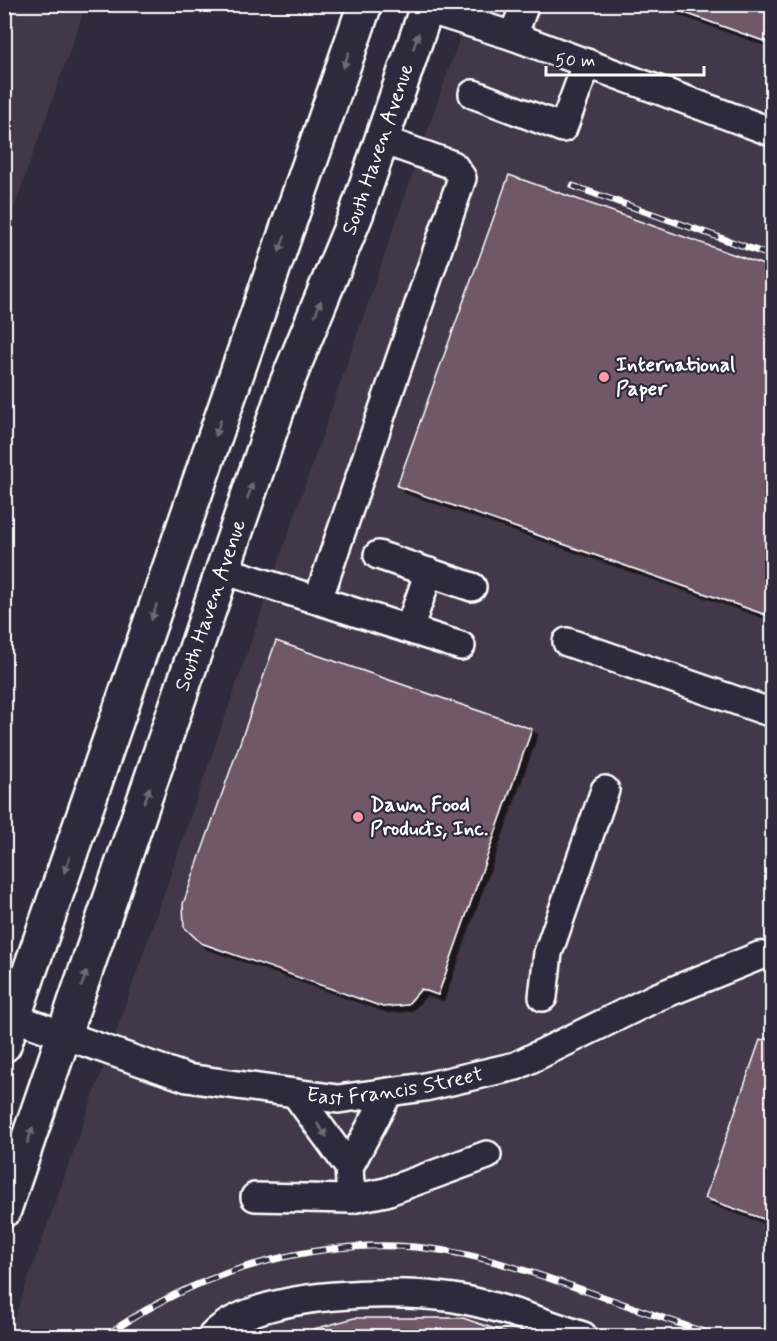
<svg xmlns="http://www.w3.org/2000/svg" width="777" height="1341" viewBox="0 0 777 1341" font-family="Mynerve,sans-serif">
<defs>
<filter id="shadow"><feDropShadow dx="5.5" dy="5.5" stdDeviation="0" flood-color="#0009"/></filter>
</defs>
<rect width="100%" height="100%" fill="#2f2a3d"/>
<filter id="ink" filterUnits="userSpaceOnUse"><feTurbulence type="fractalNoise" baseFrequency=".0167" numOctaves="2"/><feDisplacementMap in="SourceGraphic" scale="12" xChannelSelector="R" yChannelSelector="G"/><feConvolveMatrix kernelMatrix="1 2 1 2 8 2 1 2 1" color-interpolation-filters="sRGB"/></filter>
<g filter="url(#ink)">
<path fill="#42384a" d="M 5,4 L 86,5 L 5,233 L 4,5 Z
M 471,5 L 772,5 L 772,1336 L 8,1336 L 125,1006 Z"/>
<path fill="#6f5869" stroke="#fff" stroke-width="1.5" filter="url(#shadow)" d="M 660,4 L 772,4 L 772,44 Z
M 509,175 L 772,268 L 772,617 L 397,486 Z
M 276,641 L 532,729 L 438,995 L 421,989 L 407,1005 L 383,1007 L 201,943 L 184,927 L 183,904 Z
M 772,1038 L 772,1222 L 705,1198 L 760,1040 Z
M 354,1318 L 463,1318 L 515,1336 L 289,1336 Z"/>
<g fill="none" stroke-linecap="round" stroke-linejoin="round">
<g stroke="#fff" stroke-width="32">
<g id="minor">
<path d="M 525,4 L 513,36 L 772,132"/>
<path d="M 427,9 L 513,36"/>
<path d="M 473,94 L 563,128 L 587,63"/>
<path d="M 378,555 L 472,587"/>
<path d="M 223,570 L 461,646"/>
<path d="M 318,600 L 462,178 L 453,165 L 382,140"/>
<path d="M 409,629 L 429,572"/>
<path d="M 567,642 L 772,713"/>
<path d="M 543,997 L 548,953 L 605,790"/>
<path id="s1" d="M 4,1014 L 187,1078 L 338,1099 L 425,1087 L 516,1066 L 657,997 L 759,956 L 772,955"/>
<path d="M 295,1093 L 349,1167 L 351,1199"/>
<path d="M 349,1167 L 389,1092"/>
<path d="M 255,1197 L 351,1199 L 386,1192 L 487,1155"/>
<path d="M 212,1336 C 255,1290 405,1288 465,1300 C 505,1308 544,1323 583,1336"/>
</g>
</g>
<g stroke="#fff" stroke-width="38">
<g id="major">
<path d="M 4,1045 L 365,4"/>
<path id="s2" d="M 4,1210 L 286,385 L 356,215 L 428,4"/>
</g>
</g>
<use href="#minor" stroke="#2f2a3d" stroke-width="27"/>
<use href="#major" stroke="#2f2a3d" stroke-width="33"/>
<g stroke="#fff" stroke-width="7">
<path id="rail" d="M 573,186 L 772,256
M 106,1336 C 199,1268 332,1232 446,1251 C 494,1259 540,1275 586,1291 C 629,1306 672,1321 715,1336"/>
</g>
<use href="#rail" stroke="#2f2a3d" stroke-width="4.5" stroke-dasharray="14" stroke-linecap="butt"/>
</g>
<defs><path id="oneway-solid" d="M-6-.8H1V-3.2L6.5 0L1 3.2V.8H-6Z" transform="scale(1.5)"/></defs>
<g fill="#6d6a77">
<use href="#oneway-solid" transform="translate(416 41) rotate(-71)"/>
<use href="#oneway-solid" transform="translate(346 60) rotate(109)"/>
<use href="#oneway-solid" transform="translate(282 244) rotate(109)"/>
<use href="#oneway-solid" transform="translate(318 308) rotate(-68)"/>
<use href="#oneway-solid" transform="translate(218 428) rotate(109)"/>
<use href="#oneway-solid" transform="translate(250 491) rotate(-71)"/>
<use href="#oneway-solid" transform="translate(154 612) rotate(109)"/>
<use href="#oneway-solid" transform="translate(147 795) rotate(-71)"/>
<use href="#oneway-solid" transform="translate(67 865) rotate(109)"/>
<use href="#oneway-solid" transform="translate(84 979) rotate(-71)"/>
<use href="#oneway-solid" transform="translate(322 1130) rotate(54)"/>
<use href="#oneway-solid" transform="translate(30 1135) rotate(-71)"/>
</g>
</g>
<g fill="#ff9aa2" stroke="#2f2a3d" stroke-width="2">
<circle cx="604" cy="377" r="6"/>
<circle cx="358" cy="817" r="6"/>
</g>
<g text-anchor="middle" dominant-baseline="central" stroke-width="4.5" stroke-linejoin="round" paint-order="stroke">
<g font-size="21" fill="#fff" stroke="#2f2a3d">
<text stroke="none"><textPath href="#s2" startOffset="1125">South Haven Avenue</textPath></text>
<text stroke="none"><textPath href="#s2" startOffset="639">South Haven Avenue</textPath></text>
<text stroke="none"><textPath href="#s1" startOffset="404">East Francis Street</textPath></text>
</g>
<g font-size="21" font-weight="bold" fill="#fff" stroke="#2f2a3d" text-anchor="start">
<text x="616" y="365">International<tspan x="616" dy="24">Paper</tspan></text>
<text x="370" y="805">Dawn Food<tspan x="370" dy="24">Products, Inc.</tspan></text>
</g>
</g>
<rect width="777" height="1341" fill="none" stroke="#2f2a3d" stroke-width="24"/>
<rect x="12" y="12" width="753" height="1317" fill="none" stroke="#fff" stroke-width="2" filter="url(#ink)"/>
<path d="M546 66v9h158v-9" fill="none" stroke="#ffffff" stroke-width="3"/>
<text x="555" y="66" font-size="18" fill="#ffffff" stroke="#2f2a3d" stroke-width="4.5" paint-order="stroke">50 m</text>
</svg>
